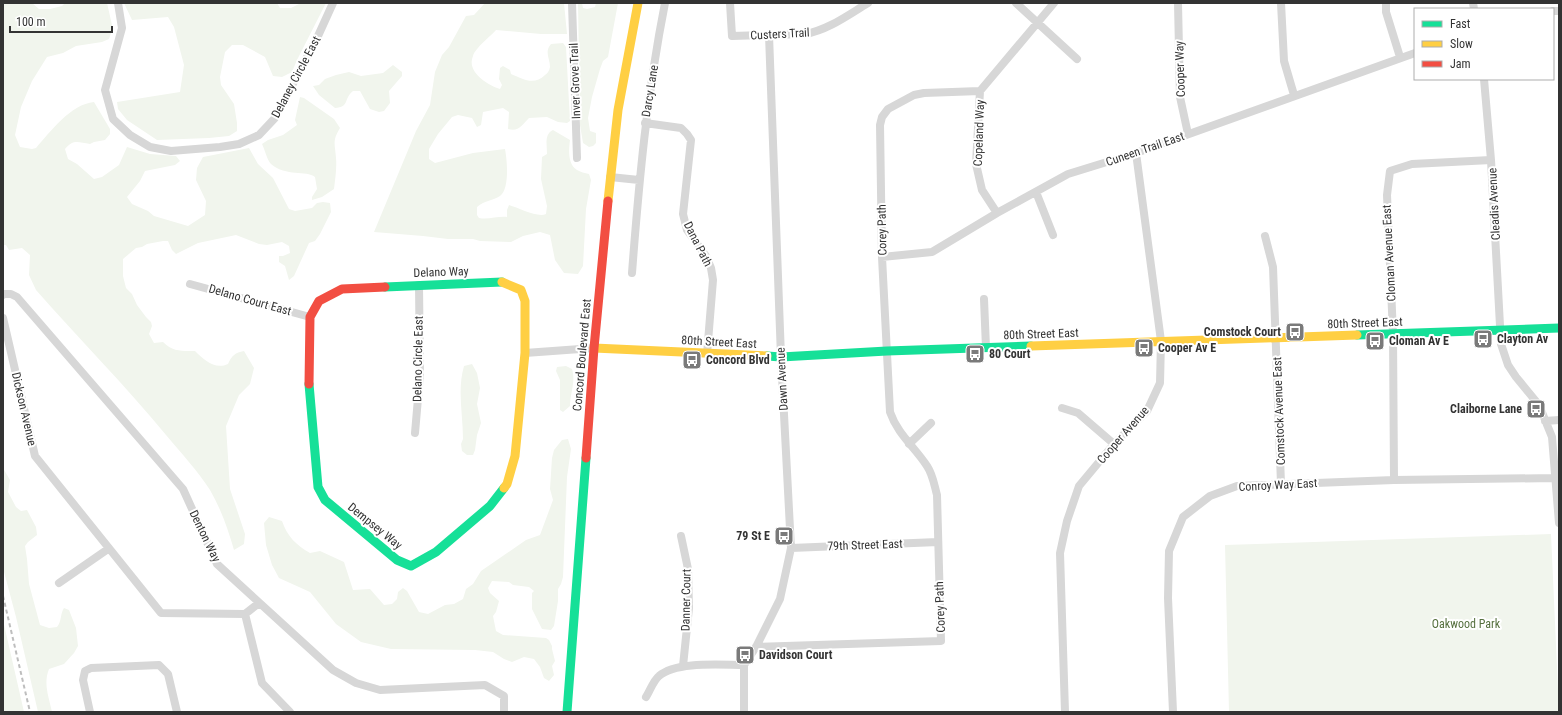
<svg xmlns="http://www.w3.org/2000/svg" width="1562" height="715" viewBox="0 0 1562 715" font-family="'Roboto Condensed',sans-serif">
<rect width="100%" height="100%" fill="#fff"/>
<path fill="#f1f5ed" d="M 3,3 L 32,3 L 39,9 L 50,9 L 62,6 L 65,3 L 107,3 L 112,25 L 111,33 L 109,39 L 102,42 L 76,46 L 63,53 L 47,57 L 32,81 L 21,107 L 15,135 L 20,147 L 32,149 L 36,148 C 50,132 71,104 94,102 L 110,129 L 110,134 L 105,140 L 94,142 L 90,144 C 78,142 73,139 65,149 L 68,159 L 77,164 L 94,179 L 102,177 L 119,165 L 127,147 L 150,154 L 176,156 L 180,161 L 175,165 L 145,171 L 140,181 L 127,197 L 132,204 L 148,211 L 154,216 L 188,226 L 205,215 L 206,201 L 196,180 L 197,168 L 203,157 L 249,148 L 258,164 L 273,178 L 289,209 L 295,211 L 312,208 L 317,203 L 323,202 L 330,203 L 331,212 L 320,234 L 315,241 L 309,243 L 294,276 L 289,280 L 285,266 L 279,262 L 279,256 L 283,256 L 290,253 L 289,246 L 282,242 L 267,245 L 259,244 L 236,235 L 198,243 L 176,254 L 172,250 L 168,241 L 163,241 L 147,244 L 142,247 L 136,248 L 123,259 L 123,276 L 126,288 L 132,294 L 137,305 L 146,317 L 151,322 L 152,326 L 149,334 L 154,343 L 163,342 C 173,352 182,351 195,351 C 204,360 215,370 228,364 C 232,355 235,353 244,351 L 254,368 L 250,384 L 239,395 L 226,426 L 230,489 L 245,534 L 244,544 L 234,550 C 228,529 221,509 210,490 C 198,471 181,453 166,435 C 125,385 79,339 36,290 L 29,275 L 30,255 L 22,248 L 9,250 L 6,245 L 3,245 Z
M 124,3 L 277,3 L 280,8 L 291,8 L 301,3 L 326,3 L 297,60 L 292,72 L 282,77 L 273,76 L 265,57 L 243,45 L 232,45 L 225,52 L 220,77 L 221,85 L 234,104 L 237,123 L 237,131 L 229,136 L 209,138 L 157,140 L 127,120 L 118,109 L 117,102 L 180,92 L 184,65 L 174,27 L 168,17 L 132,20 Z
M 485,3 L 564,3 L 567,34 L 541,34 L 496,30 C 491,36 475,48 473,56 C 466,72 488,85 500,89 L 502,85 L 499,79 L 500,68 L 503,66 L 510,70 L 511,74 C 523,79 534,86 545,75 C 548,73 549,71 550,67 C 550,58 544,52 551,44 L 563,43 L 566,47 L 570,121 L 567,123 L 558,122 L 547,117 L 529,118 C 522,125 519,132 508,129 L 509,112 L 503,108 L 483,112 L 481,125 L 477,127 L 472,118 L 458,115 L 452,117 L 438,134 L 429,149 L 429,159 L 435,163 L 473,153 L 505,149 C 507,159 510,189 500,196 C 493,201 485,200 477,207 L 477,215 L 479,218 C 488,220 498,216 507,217 L 507,210 L 509,205 C 519,208 538,218 546,214 L 547,206 L 541,179 L 542,157 L 547,154 C 547,145 544,134 553,130 L 570,140 C 569,148 567,164 577,170 C 580,172 585,173 589,174 L 591,180 L 586,209 L 583,266 L 578,274 L 564,273 L 555,260 L 550,235 L 540,232 L 523,236 L 511,242 L 480,241 L 473,239 L 448,239 L 423,236 L 374,232 L 416,131 L 430,105 L 435,72 L 442,55 L 449,47 L 466,16 L 474,15 Z
M 578,3 L 582,3 L 583,8 L 587,9 L 595,7 L 596,3 L 618,3 L 608,57 L 603,61 L 600,69 L 592,97 L 588,118 L 590,131 L 596,133 L 596,143 L 593,146 L 589,147 L 583,143 L 580,125 Z
M 393,65 L 402,72 L 402,76 L 389,91 L 390,103 L 384,111 L 379,112 L 370,109 L 360,91 L 353,91 C 343,99 350,107 335,108 L 319,95 L 313,86 L 319,85 L 325,79 L 336,75 L 349,72 L 361,76 L 383,73 Z
M 300,97 L 304,98 L 334,119 L 340,128 C 332,141 335,144 336,158 C 337,168 335,180 334,189 L 322,197 L 312,200 L 312,197 L 317,189 L 315,177 C 306,170 286,177 271,164 C 267,160 265,150 262,144 L 268,140 L 283,135 L 297,125 L 295,120 Z
M 472,364 L 477,373 L 480,388 L 477,404 L 481,423 L 477,435 L 475,450 L 473,455 L 467,455 L 462,451 L 461,444 L 463,439 C 463,414 457,390 464,366 Z
M 566,366 L 572,369 C 576,382 570,393 570,406 L 563,412 L 560,410 L 560,380 L 556,371 L 557,367 Z
M 568,439 L 571,449 L 567,477 L 563,577 L 561,584 L 558,589 L 558,601 L 554,626 L 551,630 L 542,629 L 532,609 L 532,593 L 534,591 L 529,587 L 513,585 L 509,582 L 492,581 L 488,588 L 490,593 L 499,601 L 496,612 L 493,616 L 496,631 L 503,635 L 546,638 L 549,640 L 552,646 L 552,649 L 555,661 L 552,666 L 554,675 L 549,681 L 544,678 L 540,667 L 534,659 L 524,657 L 512,662 L 504,659 L 493,652 L 475,650 L 391,649 L 361,642 L 336,624 L 310,592 L 279,578 L 272,565 L 266,545 L 264,523 L 269,517 L 282,521 C 287,536 296,545 310,553 L 320,551 L 344,562 L 353,590 L 370,589 L 384,605 L 392,604 L 397,599 L 398,592 L 403,588 L 407,591 L 419,612 L 428,614 L 445,605 L 454,604 L 463,599 L 466,589 L 473,584 L 481,571 L 526,540 L 540,535 L 553,500 L 550,489 L 552,458 L 554,450 L 562,440 Z
M 3,468 L 10,480 L 8,492 L 16,507 L 21,511 L 27,510 L 36,527 L 37,535 L 28,542 L 25,546 L 27,559 L 29,584 L 40,625 L 49,628 L 57,627 C 62,621 60,614 64,608 L 69,610 L 76,628 L 78,646 L 74,653 L 64,664 L 49,669 C 43,684 49,697 52,712 L 38,712 L 16,617 L 3,568 Z
M 1551,534 L 1559,712 L 1229,712 L 1225,545 Z
M 3,620 L 24,712 L 3,712 Z"/>
<g fill="none" stroke-linecap="round" stroke-linejoin="round">
<path stroke="#d7d7d7" stroke-width="8" d="M 118,3 L 122,28 L 105,90 L 113,119 L 130,135 L 150,147 L 171,151 L 220,147 L 239,144 L 259,135 L 275,118 L 318,36 L 333,3
M 572,3 L 577,158
M 730,3 L 732,36 L 805,34 C 828,30 848,15 868,3
M 1016,3 L 1077,59
M 1178,3 L 1180,97 L 1188,134
M 1281,3 L 1284,61 L 1294,95
M 1386,3 L 1386,12 L 1400,57
M 1473,3 L 1474,9
M 1553,11 L 1559,11
M 1484,79 L 1491,160 L 1501,344 L 1508,365 L 1516,377 L 1539,405 L 1552,437 L 1559,523
M 645,123 L 681,128 L 687,134 L 691,140 L 683,214 L 687,230 L 706,256 L 711,268 L 713,280 L 707,354
M 610,177 L 639,180
M 1036,192 L 1053,235
M 997,213 L 982,190 L 976,164 L 980,91 L 1054,3
M 1265,236 L 1273,267 L 1281,484
M 882,257 L 932,252 L 997,213 L 1068,174 L 1136,153 L 1415,53
M 632,273 C 639,181 647,94 665,3
M 190,284 L 310,317
M 3,295 L 4,294 L 11,294 L 17,297 L 183,489 L 217,564 L 333,670 L 356,683 L 380,690 L 485,685 L 504,696 L 504,712
M 984,299 L 986,348
M 3,318 L 35,456 L 161,613 L 245,614 L 259,603
M 525,353 L 594,348
M 1062,408 L 1078,413 L 1114,444
M 1545,421 L 1559,420
M 415,433 L 420,375 L 419,285
M 909,444 L 931,423
M 1394,480 L 1393,334 L 1387,195 L 1390,171 L 1412,164 L 1491,160
M 681,536 L 688,569 L 689,608 L 683,666
M 791,548 L 938,542
M 59,583 L 108,549
M 245,614 L 262,683 L 290,712
M 756,647 L 941,641 L 937,495 C 934,484 933,475 927,466 C 914,446 898,435 890,412 L 882,257 L 880,125 L 882,117 L 888,109 L 914,95 L 924,93 L 980,91
M 646,697 C 650,691 653,681 659,676 C 676,661 721,665 744,665
M 90,712 L 83,680 L 85,671 L 91,668 L 159,665 L 168,674 L 177,712
M 744,712 L 744,665 L 756,647 L 780,599 L 791,548 L 781,357 L 769,35
M 1065,712 L 1060,553 L 1067,521 L 1079,486 L 1114,444 L 1147,411 L 1160,383 L 1161,341 L 1136,153
M 1173,712 L 1168,598 L 1169,551 L 1183,517 L 1210,496 L 1237,486 L 1394,480 L 1555,478"/>
<path stroke="#16e098" stroke-width="9" d="M 385,287 L 502,282
M 1357,335 L 1559,328
M 767,356 L 781,357 L 887,351 L 1031,346
M 309,384 L 318,487 L 325,500 L 397,560 L 411,566 L 436,552 L 490,506 L 504,488
M 567,712 L 586,458"/>
<path stroke="#ffcf43" stroke-width="9" d="M 608,201 L 618,110 L 638,3
M 502,282 L 521,290 L 525,301 L 525,353 L 515,456 L 507,484 L 504,488
M 1031,346 L 1357,335
M 594,348 L 767,356"/>
<path stroke="#f24e42" stroke-width="9" d="M 309,384 L 310,317 L 319,301 L 342,289 L 385,287
M 586,458 L 594,348 L 608,201"/>
<path stroke="#bebebe" stroke-width="2" stroke-dasharray="4 3" stroke-linecap="butt" d="M 3,596 L 30,712"/>
</g>
<defs>
<g id="bus-square" transform="scale(1)"><rect x="-9" y="-9" width="18" height="18" rx="4" fill="#7a7a7a" stroke="#fff"/><path d="M-5-6H5V4H4V6H2V4H-2V6H-4V4H-5ZM-3.5-4V0h7V-4ZM-3.5 1.2v1.5H-2V1.2ZM2 1.2v1.5H3.5V1.2Z" fill="#fff"/></g>
</defs>
<g fill-rule="evenodd">
<use href="#bus-square" x="1295" y="332"/>
<use href="#bus-square" x="1483" y="339"/>
<use href="#bus-square" x="1375" y="341"/>
<use href="#bus-square" x="1144" y="348"/>
<use href="#bus-square" x="975" y="354"/>
<use href="#bus-square" x="692" y="360"/>
<use href="#bus-square" x="1536" y="409"/>
<use href="#bus-square" x="784" y="536"/>
<use href="#bus-square" x="745" y="655"/>
</g>
<g text-anchor="middle" dominant-baseline="central" stroke-width="4" stroke-linejoin="round" paint-order="stroke">
<g font-size="12" fill="#333" stroke="#fff">
<text transform="translate(780 34) rotate(-3)">Custers Trail</text>
<text transform="translate(1180 69) rotate(-92)">Cooper Way</text>
<text transform="translate(296 77) rotate(-62)">Delaney Circle East</text>
<text transform="translate(575 81) rotate(-92)">Inver Grove Trail</text>
<text transform="translate(650 91) rotate(-81)">Darcy Lane</text>
<text transform="translate(979 133) rotate(-88)">Copeland Way</text>
<text transform="translate(1145 149) rotate(-19)">Cuneen Trail East</text>
<text transform="translate(1494 204) rotate(-93)">Cleadis Avenue</text>
<text transform="translate(882 230) rotate(-91)">Corey Path</text>
<text transform="translate(698 244) rotate(63)">Dana Path</text>
<text transform="translate(1389 253) rotate(-93)">Cloman Avenue East</text>
<text transform="translate(441 272) rotate(-2)">Delano Way</text>
<text transform="translate(250 300) rotate(16)">Delano Court East</text>
<text transform="translate(1365 323) rotate(-2)">80th Street East</text>
<text transform="translate(1041 334) rotate(-2)">80th Street East</text>
<text transform="translate(719 342) rotate(3)">80th Street East</text>
<text transform="translate(582 355) rotate(-85)">Concord Boulevard East</text>
<text transform="translate(418 359) rotate(-89)">Delano Circle East</text>
<text transform="translate(782 379) rotate(-93)">Dawn Avenue</text>
<text transform="translate(24 409) rotate(77)">Dickson Avenue</text>
<text transform="translate(1279 411) rotate(-92)">Comstock Avenue East</text>
<text transform="translate(1123 435) rotate(-49)">Cooper Avenue</text>
<text transform="translate(1278 485) rotate(-3)">Conroy Way East</text>
<text transform="translate(375 526) rotate(39)">Dempsey Way</text>
<text transform="translate(205 536) rotate(64)">Denton Way</text>
<text transform="translate(865 545) rotate(-2)">79th Street East</text>
<text transform="translate(686 600) rotate(-89)">Danner Court</text>
<text transform="translate(940 607) rotate(-92)">Corey Path</text>
</g>
<g font-size="12" font-weight="bold" fill="#333" stroke="#fff" text-anchor="start">
<text x="1281" y="332" text-anchor="end">Comstock Court</text>
<text x="1497" y="339">Clayton Av</text>
<text x="1389" y="341">Cloman Av E</text>
<text x="1158" y="348">Cooper Av E</text>
<text x="989" y="354">80 Court</text>
<text x="706" y="360">Concord Blvd</text>
<text x="1522" y="409" text-anchor="end">Claiborne Lane</text>
<text x="770" y="536" text-anchor="end">79 St E</text>
<text x="759" y="655">Davidson Court</text>
</g>
<g font-size="12" fill="#56703f" stroke="#fff">
<text x="1466" y="624">Oakwood Park</text>
</g>
</g>
<rect width="1562" height="715" fill="none" stroke="#333333" stroke-width="8"/>
<rect x="1414" y="8" width="140" height="72" fill="#ffffff" stroke="#adadad"/>
<rect x="1422" y="21" width="20" height="6" fill="#16e098" stroke="#adadad"/>
<text x="1450" y="28" font-size="12" fill="#333333">Fast</text>
<rect x="1422" y="41" width="20" height="6" fill="#ffcf43" stroke="#adadad"/>
<text x="1450" y="48" font-size="12" fill="#333333">Slow</text>
<rect x="1422" y="61" width="20" height="6" fill="#f24e42" stroke="#adadad"/>
<text x="1450" y="68" font-size="12" fill="#333333">Jam</text>
<path d="M10 26v6h102v-6" fill="none" stroke="#333333" stroke-width="2"/>
<text x="16" y="26" font-size="12" fill="#333333" stroke="#ffffff" stroke-width="3" paint-order="stroke">100 m</text>
</svg>
